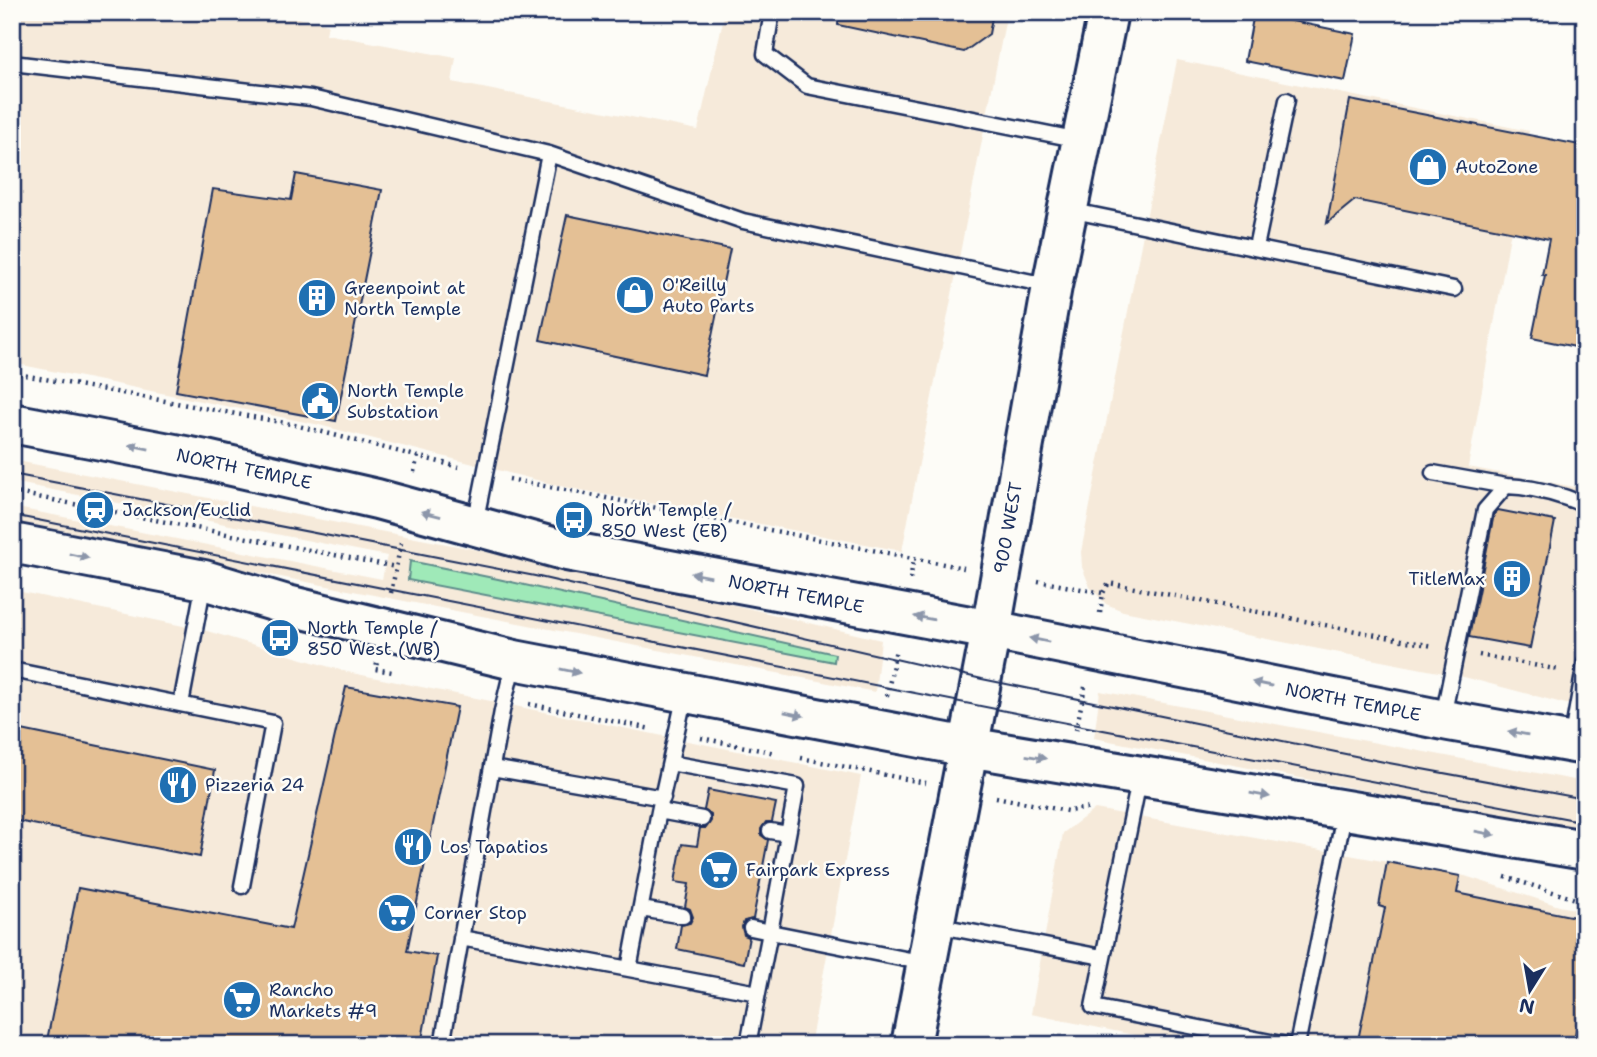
<svg xmlns="http://www.w3.org/2000/svg" width="1597" height="1057" viewBox="0 0 1597 1057" font-family="'Shantell Sans',sans-serif">
<rect width="100%" height="100%" fill="#fdfcf7"/>
<filter id="ink" filterUnits="userSpaceOnUse"><feTurbulence type="fractalNoise" baseFrequency=".0143" numOctaves="2"/><feDisplacementMap in="SourceGraphic" scale="14" xChannelSelector="R" yChannelSelector="G"/><feConvolveMatrix kernelMatrix="1 2 1 2 8 2 1 2 1" color-interpolation-filters="sRGB"/></filter>
<g filter="url(#ink)">
<path fill="#f6eada" fill-rule="evenodd" d="M 12,12 L 268,12 L 328,24 L 326,34 L 456,58 L 452,82 L 698,130 L 725,12 L 1007,12 L 902,551 L 560,486 L 315,424 L 12,363 Z
M 1177,60 L 1529,131 L 1468,467 L 1585,489 L 1585,709 L 1464,677 L 1123,611 L 1106,604 L 1090,587 L 1082,567 L 1081,552 Z
M 12,460 L 612,576 L 881,640 L 875,692 L 12,525 L 12,507 L 382,579 L 387,556 L 12,482 ZM 408,579 L 498,579 L 835,654 L 834,662 Z
M 12,590 L 207,631 L 347,672 L 861,776 L 810,1045 L 12,1045 Z
M 1100,691 L 1585,782 L 1585,833 L 1094,738 Z
M 1095,809 L 1465,876 L 1559,906 L 1585,911 L 1585,1045 L 1183,1045 L 1031,1014 L 1063,833 Z"/>
<path fill="#9fe9b8" stroke="#5d8c8b" stroke-width="2" d="M 410,561 L 498,579 L 835,654 L 834,662 L 408,580 Z"/>
<path fill="#e4c095" stroke="#1b2f5e" stroke-width="2" d="M 839,12 L 993,12 L 989,34 L 964,52 L 838,25 Z
M 1254,13 L 1355,34 L 1345,81 L 1245,61 Z
M 1350,100 L 1585,146 L 1585,349 L 1532,338 L 1545,275 L 1542,275 L 1549,239 L 1355,200 L 1327,223 Z
M 296,174 L 382,190 L 336,421 L 176,391 L 213,189 L 291,200 Z
M 567,215 L 730,249 L 704,375 L 540,340 Z
M 1498,510 L 1555,521 L 1530,648 L 1469,637 L 1494,514 Z
M 346,687 L 457,707 L 407,951 L 437,956 L 421,1045 L 46,1045 L 78,888 L 291,929 Z
M 12,728 L 215,770 L 200,857 L 12,820 Z
M 708,790 L 776,803 L 772,822 L 766,822 L 761,829 L 761,835 L 768,840 L 753,919 L 744,921 L 742,927 L 744,935 L 749,937 L 744,963 L 677,949 L 681,925 L 690,923 L 693,917 L 690,909 L 685,907 L 689,884 L 675,882 L 682,844 L 697,846 L 700,828 L 706,828 L 711,821 L 711,815 L 704,810 Z
M 1387,862 L 1460,876 L 1457,893 L 1585,919 L 1585,988 L 1573,1045 L 1357,1045 L 1385,908 L 1379,906 Z"/>
<g fill="none" stroke-linecap="round" stroke-linejoin="round">
<g stroke="#1b2f5e" stroke-width="19">
<path id="lane" d="M 772,12 L 765,54 L 807,86 L 1080,140
M 12,63 L 311,98 L 549,154 L 743,221 L 1051,286
M 1069,210 L 1454,289
M 1256,247 L 1287,100
M 1433,473 L 1506,486
M 475,524 L 549,154
M 12,670 L 273,723 L 242,886
M 685,694 L 659,811 L 629,969 L 758,993 L 748,1045
M 181,704 L 204,582
M 1443,717 L 1485,510 L 1506,486 C 1535,487 1559,494 1585,505
M 1571,742 L 1585,663
M 670,763 L 797,786 L 770,932 L 751,928
M 492,768 L 663,798
M 1140,776 L 1093,1007 L 1286,1045
M 659,811 L 702,819
M 770,831 L 788,834
M 641,909 L 683,916
M 935,925 L 1102,957
M 461,938 L 629,969
M 758,993 L 770,932 L 925,963
M 442,1045 L 502,711 L 514,661
M 1297,1045 L 1345,810"/>
</g>
<g stroke="#1b2f5e" stroke-width="44">
<path id="secondary" d="M 12,423 L 206,460 L 377,499 L 567,551 L 991,630 L 1449,721 L 1585,745
M 12,543 L 204,580 L 287,605 L 514,660 L 968,747 L 1585,850
M 911,1045 L 991,630 L 1052,286 L 1108,12"/>
</g>
<path stroke="#1b2f5e" stroke-width="4.5" stroke-dasharray="2 5" stroke-linecap="butt" d="M 12,373 L 291,424 L 463,468
M 414,472 L 418,456
M 509,479 L 964,568
M 12,492 L 396,567
M 910,579 L 914,559
M 1038,581 L 1103,593
M 391,593 L 401,543
M 1100,613 L 1103,593 L 1109,583 L 1433,646
M 1479,655 L 1560,670
M 377,663 L 375,669 L 392,672
M 887,696 L 896,649
M 529,704 L 651,729
M 1076,730 L 1085,687
M 701,738 L 775,753
M 801,758 L 926,783
M 996,797 L 1067,811 L 1091,808
M 1505,877 L 1585,902"/>
<use href="#lane" stroke="#fdfcf7" stroke-width="14"/>
<use href="#secondary" stroke="#fdfcf7" stroke-width="38"/>
<path stroke="#1b2f5e" stroke-width="2" d="M 12,474 L 535,576 L 982,679 L 1389,763 L 1585,799
M 12,515 L 1077,725 L 1585,822"/>
</g>
<defs><path id="oneway-solid" d="M-6-.8H1V-3.2L6.5 0L1 3.2V.8H-6Z" transform="scale(1.75)"/></defs>
<g fill="#8c96aa">
<use href="#oneway-solid" transform="translate(139 447) rotate(-169)"/>
<use href="#oneway-solid" transform="translate(431 514) rotate(-165)"/>
<use href="#oneway-solid" transform="translate(79 556) rotate(11)"/>
<use href="#oneway-solid" transform="translate(701 575) rotate(-170)"/>
<use href="#oneway-solid" transform="translate(924 618) rotate(-170)"/>
<use href="#oneway-solid" transform="translate(1039 640) rotate(-168)"/>
<use href="#oneway-solid" transform="translate(570 671) rotate(11)"/>
<use href="#oneway-solid" transform="translate(1262 684) rotate(-169)"/>
<use href="#oneway-solid" transform="translate(794 714) rotate(11)"/>
<use href="#oneway-solid" transform="translate(1518 733) rotate(-170)"/>
<use href="#oneway-solid" transform="translate(1036 757) rotate(9)"/>
<use href="#oneway-solid" transform="translate(1260 795) rotate(10)"/>
<use href="#oneway-solid" transform="translate(1485 833) rotate(10)"/>
</g>
</g>
<defs>
<g id="shop-disc" transform="scale(2.0125)"><circle r="9.5" fill="#1f6fb2" stroke="#fdfcf7"/><path d="M-5-2.5h2.3a2.7 3.5 0 0 1 5.4 0H5L5.5 6h-11ZM-1.5-2.5h3a1.5 2.3 0 0 0-3 0Z" fill="#fff"/></g>
<g id="building-disc" transform="scale(2.0125)"><circle r="9.5" fill="#1f6fb2" stroke="#fdfcf7"/><path d="M-4-6H4V6H1V3H-1V6H-4ZM-2.5-4.3h1.7v1.8h-1.7ZM.8-4.3h1.7v1.8H.8ZM-2.5-1h1.7V.8h-1.7ZM.8-1h1.7V.8H.8Z" fill="#fff"/></g>
<g id="civic-disc" transform="scale(2.0125)"><circle r="9.5" fill="#1f6fb2" stroke="#fdfcf7"/><path d="M-.6-6.5H3V-4.5H.6V-3L4-1V1h2V6H-6V1h2V-1L-.6-3ZM-1.2 2.5V6h2.4V2.5Z" fill="#fff"/></g>
<g id="station-disc" transform="scale(2.0125)"><circle r="9.5" fill="#1f6fb2" stroke="#fdfcf7"/><path d="M-3-6H3Q5-6 5-4V2Q5 4 3 4L4.5 6H3L1.5 4h-3L-3 6H-4.5L-3 4Q-5 4-5 2V-4Q-5-6-3-6ZM-3.5-4v3h7v-3ZM-3.5 1v1.5H-2V1ZM2 1v1.5H3.5V1Z" fill="#fff"/></g>
<g id="bus-disc" transform="scale(2.0125)"><circle r="9.5" fill="#1f6fb2" stroke="#fdfcf7"/><path d="M-5-6H5V4H4V6H2V4H-2V6H-4V4H-5ZM-3.5-4V0h7V-4ZM-3.5 1.2v1.5H-2V1.2ZM2 1.2v1.5H3.5V1.2Z" fill="#fff"/></g>
<g id="restaurant-disc" transform="scale(2.0125)"><circle r="9.5" fill="#1f6fb2" stroke="#fdfcf7"/><path d="M-5-6h1v4h1v-4h1v4h1v-4h1v5L-1.5 .5V6h-2V.5L-5-1ZM5-6V6H3V1.5H1.5Q1.5-4 5-6Z" fill="#fff"/></g>
<g id="supermarket-disc" transform="scale(2.0125)"><circle r="9.5" fill="#1f6fb2" stroke="#fdfcf7"/><path d="M-6-5.5h2.5l.6 2H6L4.5 2H-2.5L-4.4-4H-6ZM-1.5 3.2a1.3 1.3 0 1 0 .1 0ZM3 3.2a1.3 1.3 0 1 0 .1 0Z" fill="#fff"/></g>
</defs>
<g fill-rule="evenodd">
<use href="#shop-disc" x="1428" y="167"/>
<use href="#shop-disc" x="635" y="295"/>
<use href="#building-disc" x="317" y="298"/>
<use href="#civic-disc" x="320" y="401"/>
<use href="#station-disc" x="95" y="510"/>
<use href="#bus-disc" x="574" y="520"/>
<use href="#building-disc" x="1512" y="579"/>
<use href="#bus-disc" x="280" y="638"/>
<use href="#restaurant-disc" x="178" y="785"/>
<use href="#restaurant-disc" x="413" y="847"/>
<use href="#supermarket-disc" x="719" y="870"/>
<use href="#supermarket-disc" x="397" y="913"/>
<use href="#supermarket-disc" x="242" y="1000"/>
</g>
<g text-anchor="middle" dominant-baseline="central" stroke-width="5" stroke-linejoin="round" paint-order="stroke">
<g font-size="18" fill="#1b2f5e" stroke="#fdfcf7" text-anchor="start">
<text x="1455" y="167">AutoZone</text>
<text x="662" y="285">O'Reilly<tspan x="662" dy="21">Auto Parts</tspan></text>
<text x="344" y="288">Greenpoint at<tspan x="344" dy="21">North Temple</tspan></text>
<text x="347" y="391">North Temple<tspan x="347" dy="21">Substation</tspan></text>
<text x="122" y="510">Jackson/Euclid</text>
<text x="601" y="510">North Temple /<tspan x="601" dy="21">850 West (EB)</tspan></text>
<text x="1485" y="579" text-anchor="end">TitleMax</text>
<text x="307" y="628">North Temple /<tspan x="307" dy="21">850 West (WB)</tspan></text>
<text x="205" y="785">Pizzeria 24</text>
<text x="440" y="847">Los Tapatios</text>
<text x="746" y="870">Fairpark Express</text>
<text x="424" y="913">Corner Stop</text>
<text x="269" y="990">Rancho<tspan x="269" dy="21">Markets #9</tspan></text>
</g>
<g font-size="18" fill="#1b2f5e" stroke="#fdfcf7">
<text transform="translate(244 469) rotate(12)">NORTH TEMPLE</text>
<text transform="translate(1008 528) rotate(-80)">900 WEST</text>
<text transform="translate(796 594) rotate(11)">NORTH TEMPLE</text>
<text transform="translate(1353 702) rotate(11)">NORTH TEMPLE</text>
</g>
</g>
<rect width="1597" height="1057" fill="none" stroke="#fdfcf7" stroke-width="42"/>
<rect x="21" y="21" width="1555" height="1015" fill="none" stroke="#1b2f5e" stroke-width="2.5" filter="url(#ink)"/>
<g transform="translate(1530 990) rotate(191)" stroke="#fdfcf7" stroke-width="5" paint-order="stroke">
<path d="M0-5L12 26L0 18L-12 26Z" fill="#1b2f5e"/>
<text y="-10" font-size="19" font-weight="bold" text-anchor="middle" fill="#1b2f5e">N</text>
</g>
</svg>
